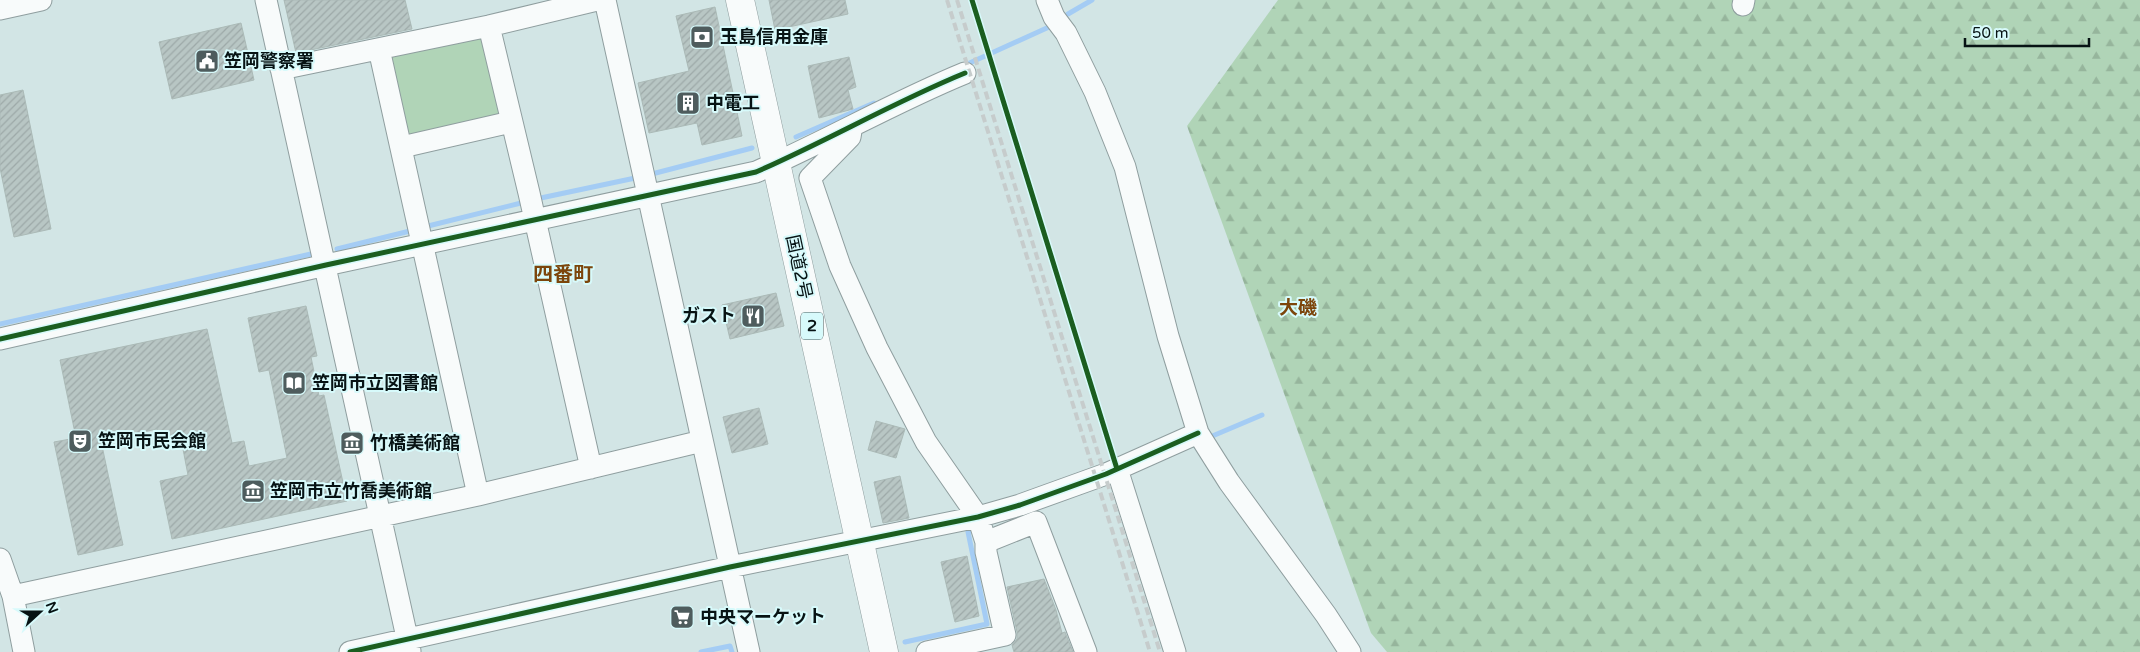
<svg xmlns="http://www.w3.org/2000/svg" width="2140" height="652" viewBox="0 0 2140 652" font-family="'Varela Round','Noto Sans JP',sans-serif">
<defs>
<pattern id="forest-firs" width="22" height="20" patternUnits="userSpaceOnUse" patternTransform="scale(1.25)"><rect width="22" height="20" fill="#b0d4b7"/><path d="M5 1l3.5 6h-7zM16 11l3.5 6h-7z" fill="#96b59c"/></pattern>
<pattern id="building-hatch" width="6" height="6" patternUnits="userSpaceOnUse" patternTransform="scale(1.25)"><rect width="6" height="6" fill="#b8c6c4"/><path d="M-1 1l2-2M0 6l6-6M5 7l2-2" fill="none" stroke="#9da9a8"/></pattern>
</defs>
<rect width="100%" height="100%" fill="#d2e5e5"/>
<path fill="url(#forest-firs)" d="M 1278,0 L 2140,0 L 2140,652 L 1387,652 L 1371,633 L 1187,126 Z"/>
<path fill="#b0d4b7" d="M 484,36 L 503,118 L 409,140 L 389,57 Z"/>
<g fill="none" stroke-linecap="round" stroke-linejoin="round">
<path stroke="#a4ccf4" stroke-width="5" d="M 1068,14 L 1092,0
M 963,66 L 1049,27
M 796,137 L 874,103
M 648,175 L 752,148
M 536,199 L 640,177
M 424,227 L 525,202
M 337,249 L 414,230
M 0,324 L 311,254
M 1210,437 L 1262,415
M 905,642 L 987,624 L 968,532 L 977,529
M 701,652 L 730,646 L 732,652"/>
</g>
<path fill="url(#building-hatch)" stroke="#abbab7" d="M 284,0 L 405,0 L 412,29 L 296,53 Z
M 769,0 L 845,0 L 848,14 L 775,30 Z
M 715,7 L 742,136 L 702,145 L 697,123 L 649,133 L 638,83 L 689,71 L 676,16 Z
M 241,23 L 254,80 L 172,99 L 159,42 Z
M 849,57 L 856,87 L 848,90 L 853,109 L 819,118 L 808,66 Z
M 23,90 L 51,229 L 14,237 L 0,168 L 0,95 Z
M 776,293 L 784,326 L 730,339 L 722,305 Z
M 306,306 L 317,356 L 311,357 L 319,396 L 324,395 L 347,501 L 172,539 L 160,481 L 188,475 L 182,444 L 161,448 L 157,429 L 101,441 L 123,545 L 78,555 L 54,442 L 76,438 L 60,360 L 207,329 L 232,443 L 244,441 L 249,466 L 287,458 L 269,370 L 259,372 L 248,318 Z
M 759,408 L 768,444 L 732,453 L 723,417 Z
M 876,421 L 905,429 L 896,458 L 868,450 Z
M 900,476 L 909,518 L 883,523 L 874,482 Z
M 967,556 L 979,616 L 955,622 L 941,562 Z
M 1044,579 L 1056,610 L 1062,633 L 1065,632 L 1073,652 L 1014,652 L 1012,645 L 1017,639 L 1017,632 L 1007,587 Z"/>
<g fill="none" stroke-linecap="round" stroke-linejoin="round">
<g stroke="#8f9e9f" stroke-width="23">
<path id="minor" d="M 266,0 L 410,651
M 605,0 L 749,652
M 1047,0 L 1054,17 L 1066,33 L 1095,92 L 1125,167 L 1168,336 L 1198,433 L 1229,482 L 1326,615 L 1350,652
M 1743,5 L 1744,0
M 0,9 L 41,0
M 489,26 L 529,193 L 591,468
M 379,49 L 478,495
M 281,69 L 489,26 L 597,0
M 851,131 L 850,137 L 810,178 L 840,266 L 877,348 L 926,442 L 978,517 L 986,542 L 986,552 L 1005,635 L 927,652
M 402,147 L 511,122
M 0,339 L 326,265 L 756,172 C 827,141 894,102 965,73
M 1117,469 L 1175,652
M 986,542 L 1036,522 L 1086,652
M 0,559 L 13,596 L 24,652
M 13,596 L 478,495 L 702,441
M 350,652 L 730,567 L 978,517 L 1020,505 L 1106,474 L 1198,433"/>
</g>
<g stroke="#8f9e9f" stroke-width="29">
<path id="highway" d="M 740,0 L 884,652"/>
</g>
<use href="#minor" stroke="#f8fbfb" stroke-width="21"/>
<use href="#highway" stroke="#f8fbfb" stroke-width="28"/>
<path stroke="#c6cccc" stroke-width="4" stroke-dasharray="8 4" stroke-linecap="butt" d="M 947,0 L 1150,652
M 957,0 L 1160,652"/>
<g stroke="#d7fafb" stroke-width="8">
<path id="cycleway" d="M 972,0 L 1117,469
M 0,339 L 326,265 L 756,172 C 827,141 894,102 965,73
M 350,652 L 730,567 L 978,517 L 1020,505 L 1106,474 L 1198,433"/>
</g>
<use href="#cycleway" stroke="#1b5e20" stroke-width="5"/>
</g>
<defs>
<g id="bank-square" transform="scale(1.25)"><rect x="-9" y="-9" width="18" height="18" rx="4" fill="#4e5c5d" stroke="#d7fafb"/><path d="M-6-4H6V4H-6ZM0-2.3a2.3 2.3 0 1 0 0 4.6a2.3 2.3 0 1 0 0-4.6Z" fill="#fff"/></g>
<g id="civic-square" transform="scale(1.25)"><rect x="-9" y="-9" width="18" height="18" rx="4" fill="#4e5c5d" stroke="#d7fafb"/><path d="M-.6-6.5H3V-4.5H.6V-3L4-1V1h2V6H-6V1h2V-1L-.6-3ZM-1.2 2.5V6h2.4V2.5Z" fill="#fff"/></g>
<g id="building-square" transform="scale(1.25)"><rect x="-9" y="-9" width="18" height="18" rx="4" fill="#4e5c5d" stroke="#d7fafb"/><path d="M-4-6H4V6H1V3H-1V6H-4ZM-2.5-4.3h1.7v1.8h-1.7ZM.8-4.3h1.7v1.8H.8ZM-2.5-1h1.7V.8h-1.7ZM.8-1h1.7V.8H.8Z" fill="#fff"/></g>
<g id="restaurant-square" transform="scale(1.25)"><rect x="-9" y="-9" width="18" height="18" rx="4" fill="#4e5c5d" stroke="#d7fafb"/><path d="M-5-6h1v4h1v-4h1v4h1v-4h1v5L-1.5 .5V6h-2V.5L-5-1ZM5-6V6H3V1.5H1.5Q1.5-4 5-6Z" fill="#fff"/></g>
<g id="library-square" transform="scale(1.25)"><rect x="-9" y="-9" width="18" height="18" rx="4" fill="#4e5c5d" stroke="#d7fafb"/><path d="M-6-4Q-3-5.5-.7-3.5V5Q-3 3-6 4ZM6-4Q3-5.5 .7-3.5V5Q3 3 6 4Z" fill="#fff"/></g>
<g id="theatre-square" transform="scale(1.25)"><rect x="-9" y="-9" width="18" height="18" rx="4" fill="#4e5c5d" stroke="#d7fafb"/><path d="M-5-5.5Q0-4 5-5.5V0Q5 5 0 6Q-5 5-5 0ZM-3.3-2.5H-1v1.5H-3.3ZM1-2.5H3.3v1.5H1ZM-2.8 1Q0 5.5 2.8 1Z" fill="#fff"/></g>
<g id="museum-square" transform="scale(1.25)"><rect x="-9" y="-9" width="18" height="18" rx="4" fill="#4e5c5d" stroke="#d7fafb"/><path d="M0-6L6-3V-2H-6V-3ZM-5-1h2V3h-2ZM-1-1h2V3h-2ZM3-1h2V3H3ZM-6 4H6V6H-6Z" fill="#fff"/></g>
<g id="supermarket-square" transform="scale(1.25)"><rect x="-9" y="-9" width="18" height="18" rx="4" fill="#4e5c5d" stroke="#d7fafb"/><path d="M-6-5.5h2.5l.6 2H6L4.5 2H-2.5L-4.4-4H-6ZM-1.5 3.2a1.3 1.3 0 1 0 .1 0ZM3 3.2a1.3 1.3 0 1 0 .1 0Z" fill="#fff"/></g>
</defs>
<g fill-rule="evenodd">
<use href="#bank-square" x="702" y="37"/>
<use href="#civic-square" x="207" y="61"/>
<use href="#building-square" x="688" y="103"/>
<use href="#restaurant-square" x="753" y="316"/>
<use href="#library-square" x="294" y="383"/>
<use href="#theatre-square" x="80" y="441"/>
<use href="#museum-square" x="352" y="443"/>
<use href="#museum-square" x="253" y="491"/>
<use href="#supermarket-square" x="682" y="617"/>
</g>
<g text-anchor="middle" dominant-baseline="central" stroke-width="4" stroke-linejoin="round" paint-order="stroke">
<rect fill="#d7fafb" stroke="#455859" stroke-width="1" x="801" y="312.5" width="22" height="27" rx="4"/>
<g font-size="16" font-weight="bold" fill="#071314">
<text x="812" y="326">2</text>
</g>
<g font-size="18" font-weight="bold" fill="#071314" stroke="#d7fafb" text-anchor="start">
<text x="720" y="37">玉島信用金庫</text>
<text x="224" y="61">笠岡警察署</text>
<text x="706" y="103">中電工</text>
<text x="736" y="316" text-anchor="end">ガスト</text>
<text x="312" y="383">笠岡市立図書館</text>
<text x="98" y="441">笠岡市民会館</text>
<text x="370" y="443">竹橋美術館</text>
<text x="270" y="491">笠岡市立竹喬美術館</text>
<text x="700" y="617">中央マーケット</text>
</g>
<g font-size="18" fill="#071314" stroke="#d7fafb">
<text transform="translate(799 267) rotate(78)">国道2号</text>
</g>
<g font-size="19" font-weight="bold" fill="#7c450b" stroke="#d7fafb">
<text x="1298" y="308">大磯</text>
</g>
<g font-size="20" font-weight="bold" fill="#7c450b" stroke="#d7fafb">
<text x="563" y="275">四番町</text>
</g>
</g>
<g transform="translate(40 612) rotate(69)" stroke="#d7fafb" stroke-width="4" paint-order="stroke">
<path d="M0-4L9 19L0 12L-9 19Z" fill="#071314"/>
<text y="-8" font-size="14" font-weight="bold" text-anchor="middle" fill="#071314">N</text>
</g>
<path d="M1965 38v8h124v-8" fill="none" stroke="#071314" stroke-width="2.5"/>
<text x="1972" y="38" font-size="15" fill="#071314" stroke="#d7fafb" stroke-width="4" paint-order="stroke">50 m</text>
</svg>
